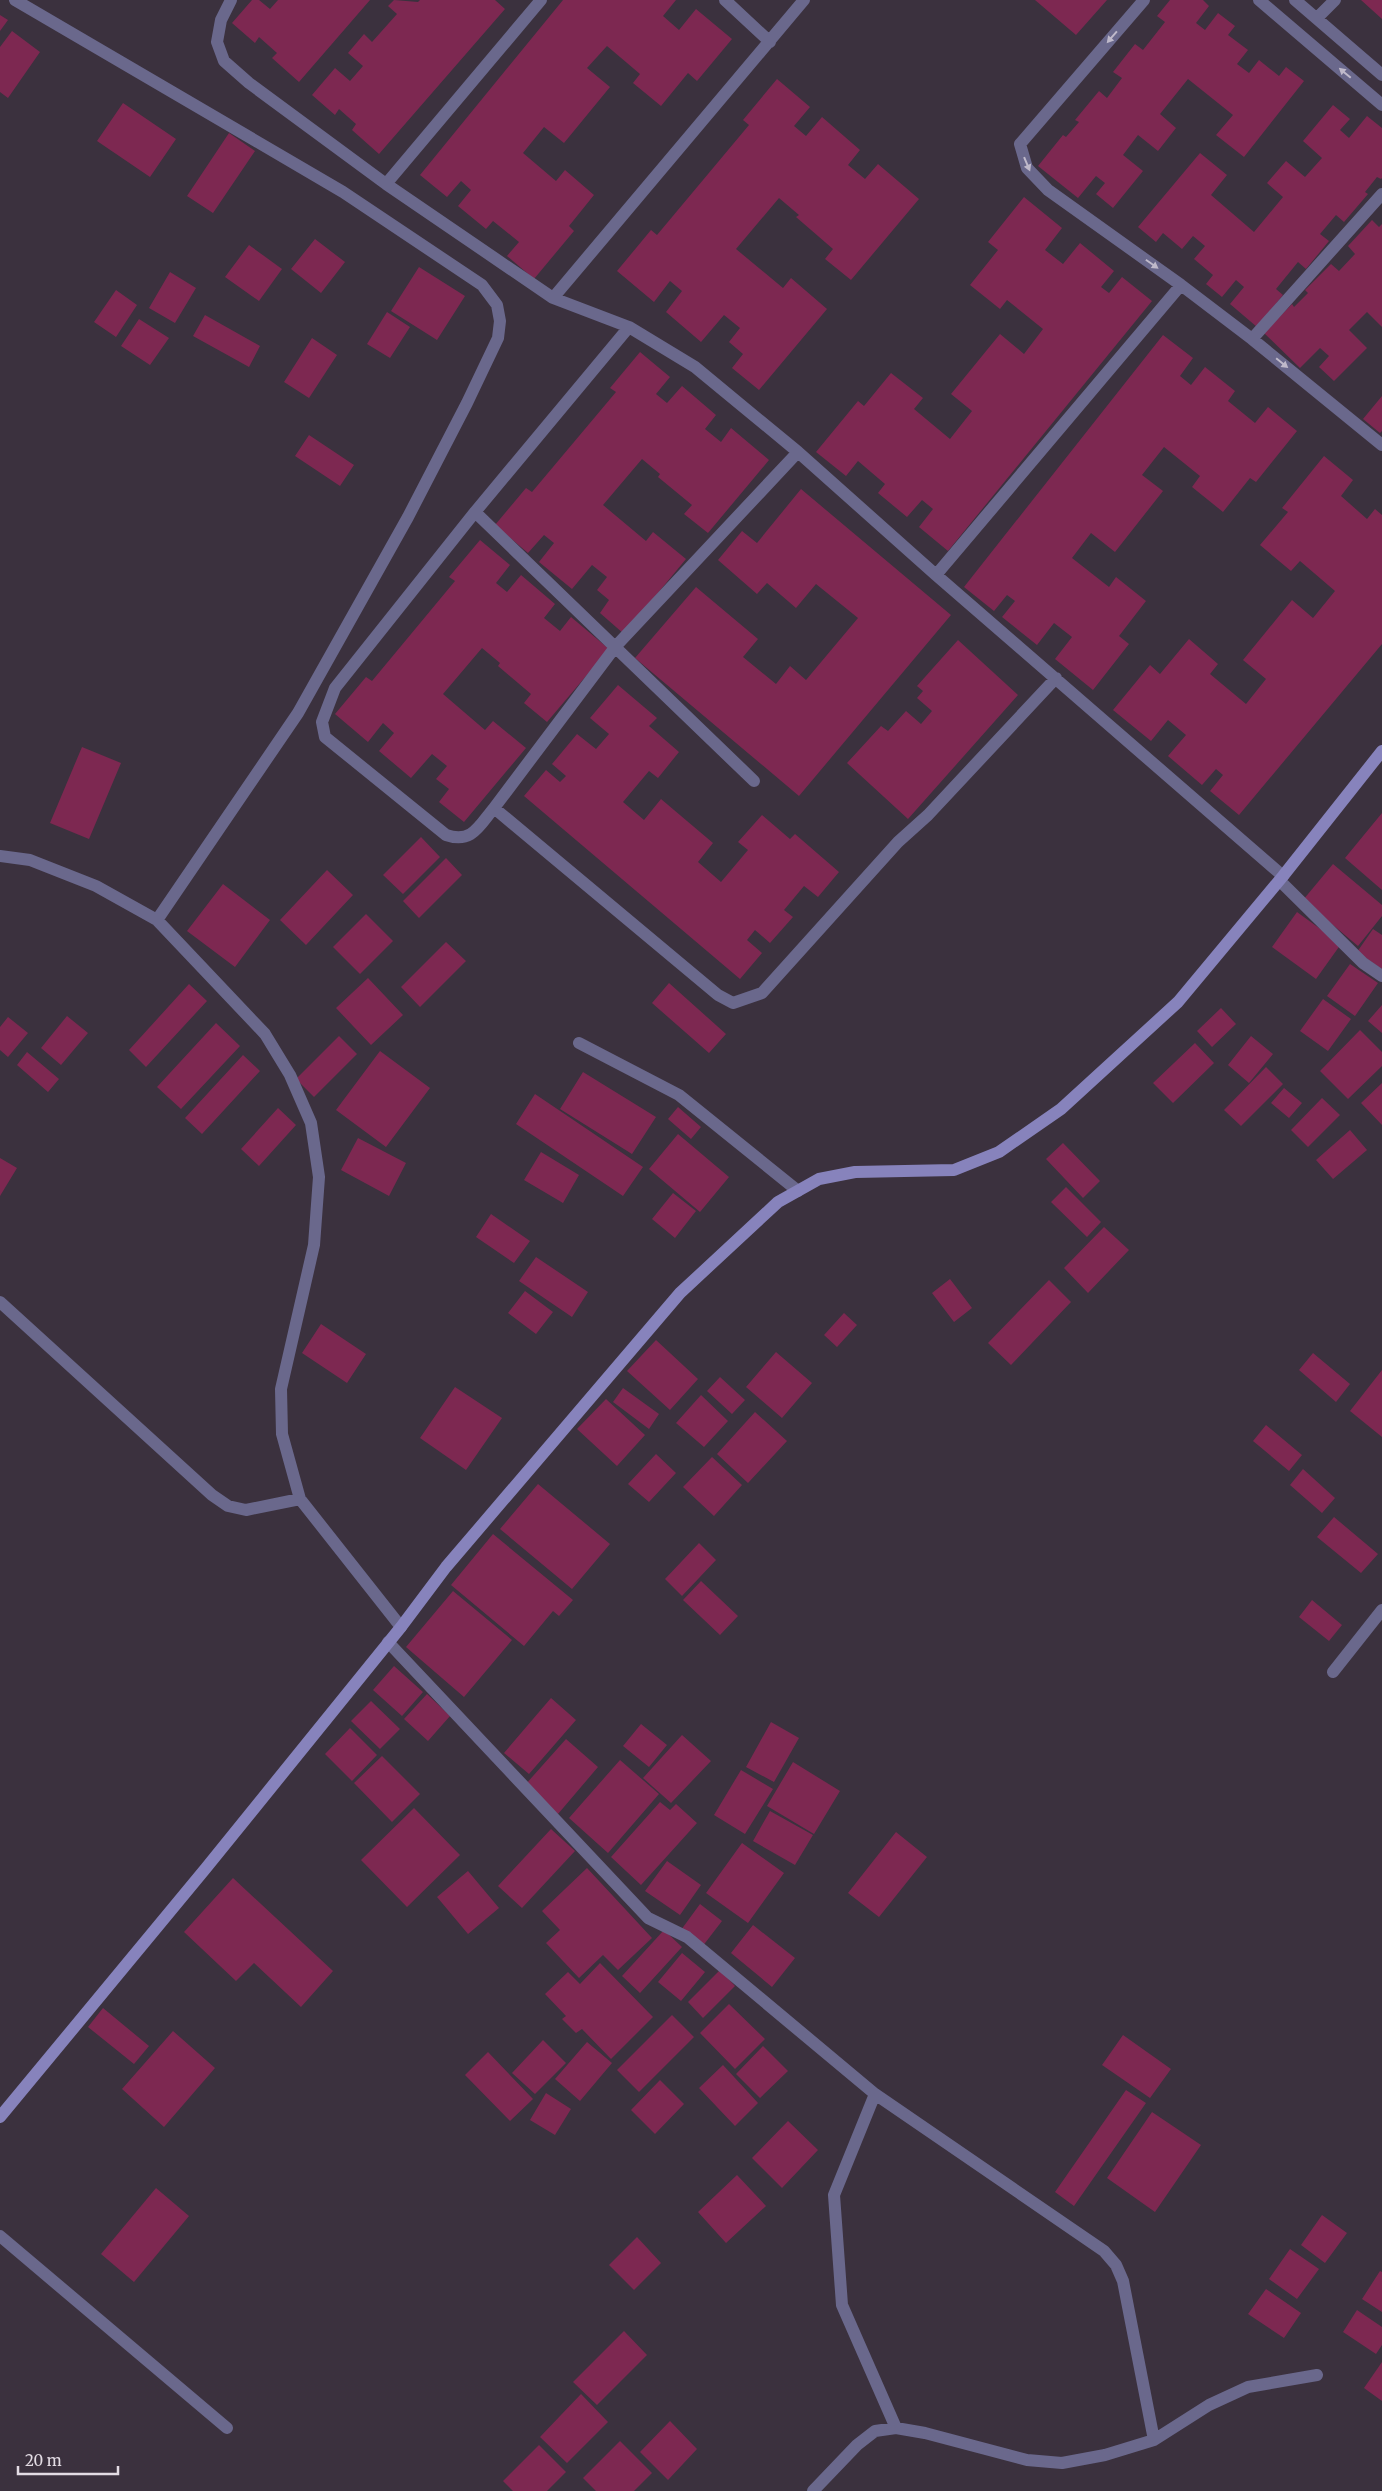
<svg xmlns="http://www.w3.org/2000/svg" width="1382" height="2491" viewBox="0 0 1382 2491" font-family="Merriweather,serif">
<rect width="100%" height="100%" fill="#3b313e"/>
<path fill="#7d2851" d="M 252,0 L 259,0 L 270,9 L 278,0 L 370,0 L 299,82 L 272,58 L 277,53 L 259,37 L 255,43 L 232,23 Z
M 394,0 L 418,2 L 420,0 L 495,0 L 505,9 L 379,154 L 352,130 L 356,124 L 339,109 L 335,115 L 312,95 L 335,68 L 350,81 L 363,66 L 348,53 L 364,34 L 372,42 L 397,14 L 388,6 Z
M 563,0 L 676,0 L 663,16 L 679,30 L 696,9 L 732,39 L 697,81 L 688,73 L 661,106 L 633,83 L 640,74 L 607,46 L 587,68 L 610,87 L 564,143 L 544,127 L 523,153 L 556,181 L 565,170 L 594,195 L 569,226 L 574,231 L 534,279 L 507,256 L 519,242 L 493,221 L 486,229 L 458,206 L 471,190 L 461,181 L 447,197 L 420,175 Z
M 1035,0 L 1107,0 L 1076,35 Z
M 1170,0 L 1203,0 L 1209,6 L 1196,23 L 1205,30 L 1218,13 L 1235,26 L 1228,35 L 1248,50 L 1237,64 L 1249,73 L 1259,60 L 1279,76 L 1286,67 L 1304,81 L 1244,157 L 1216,135 L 1233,115 L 1188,79 L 1160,114 L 1176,128 L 1158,151 L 1138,135 L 1123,155 L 1143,171 L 1113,208 L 1096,194 L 1105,183 L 1096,176 L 1078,198 L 1038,166 L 1063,135 L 1066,137 L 1079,122 L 1075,120 L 1099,91 L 1107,98 L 1122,78 L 1113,72 L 1135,44 L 1143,50 L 1165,22 L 1157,16 Z
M 1361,0 L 1382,0 L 1382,19 Z
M 0,15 L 8,20 L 0,31 Z
M 12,31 L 40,52 L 8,98 L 0,92 L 0,47 Z
M 777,79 L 810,107 L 794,126 L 806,136 L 822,117 L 860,150 L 848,165 L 865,179 L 878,164 L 919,199 L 851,280 L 825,259 L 833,249 L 796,217 L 799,215 L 779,198 L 736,249 L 783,288 L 791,278 L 827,309 L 759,390 L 732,368 L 743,354 L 729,342 L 740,328 L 724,315 L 701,342 L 666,312 L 682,291 L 670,281 L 654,302 L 617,271 L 651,230 L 657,235 L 749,125 L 743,120 Z
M 123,103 L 176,139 L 150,177 L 97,141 Z
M 1333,105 L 1350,119 L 1340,130 L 1349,138 L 1367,116 L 1382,128 L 1382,178 L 1381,179 L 1377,177 L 1365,192 L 1368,194 L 1344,222 L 1336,215 L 1320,234 L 1329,241 L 1306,269 L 1298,262 L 1276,289 L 1283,295 L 1257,327 L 1230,304 L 1244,287 L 1236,280 L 1222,297 L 1206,284 L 1213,275 L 1194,259 L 1205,246 L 1193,236 L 1182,249 L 1163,233 L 1156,242 L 1138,227 L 1200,153 L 1227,175 L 1211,195 L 1254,232 L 1283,197 L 1267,183 L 1286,161 L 1305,177 L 1322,158 L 1303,141 Z
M 229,133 L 255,151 L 213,213 L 187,196 Z
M 1024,197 L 1062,228 L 1045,250 L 1063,264 L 1080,243 L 1114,271 L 1101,287 L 1109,293 L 1122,277 L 1152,301 L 948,551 L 919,527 L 933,509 L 922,500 L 907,517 L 878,493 L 885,484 L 858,461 L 846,476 L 816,452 L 858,401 L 864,406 L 891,373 L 923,398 L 914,409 L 950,439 L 972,411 L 951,394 L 1000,334 L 1024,354 L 1043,329 L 1007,300 L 1000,309 L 970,285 L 998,250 L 988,242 Z
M 1372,220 L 1379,227 L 1382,224 L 1382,327 L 1367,312 L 1349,330 L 1367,348 L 1334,381 L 1319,367 L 1329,356 L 1320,348 L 1300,368 L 1264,333 L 1292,304 L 1294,307 L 1308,293 L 1305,290 L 1331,264 L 1339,271 L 1355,254 L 1348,246 Z
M 315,239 L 345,262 L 321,293 L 291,269 Z
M 249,245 L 282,269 L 259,301 L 225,277 Z
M 419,267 L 465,296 L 437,340 L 391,311 Z
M 170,272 L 196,288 L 175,323 L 149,308 Z
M 116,290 L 137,305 L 116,337 L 94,322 Z
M 387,312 L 410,327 L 390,358 L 367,344 Z
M 205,315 L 260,346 L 249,367 L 193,336 Z
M 139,319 L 169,338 L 150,365 L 121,346 Z
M 1163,335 L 1193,358 L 1180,376 L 1191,385 L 1205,367 L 1235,391 L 1228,401 L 1255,423 L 1268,407 L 1297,431 L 1256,482 L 1250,478 L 1223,512 L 1192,487 L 1200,476 L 1164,447 L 1142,475 L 1163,491 L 1115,552 L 1091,533 L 1072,558 L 1109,587 L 1116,577 L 1146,601 L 1119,636 L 1129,644 L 1093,690 L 1055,659 L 1072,637 L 1054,623 L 1037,645 L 1002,617 L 1015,601 L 1007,595 L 994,611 L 964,587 Z
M 312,338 L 337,355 L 309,398 L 284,382 Z
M 640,352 L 670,377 L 656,394 L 667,403 L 682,386 L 716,415 L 705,429 L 721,442 L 731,428 L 769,460 L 708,533 L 684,514 L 692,505 L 658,477 L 660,474 L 642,459 L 603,505 L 646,541 L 653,532 L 686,559 L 624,634 L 600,613 L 609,600 L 597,590 L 607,577 L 592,565 L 572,589 L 539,562 L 554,543 L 544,535 L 528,553 L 495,525 L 526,488 L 532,492 L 616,392 L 610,388 Z
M 1382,396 L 1382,431 L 1380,433 L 1363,419 Z
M 309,435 L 354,465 L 340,486 L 295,456 Z
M 1324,456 L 1353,480 L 1341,496 L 1367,519 L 1375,509 L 1382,515 L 1382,644 L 1239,815 L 1210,791 L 1223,775 L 1216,769 L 1202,785 L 1168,756 L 1186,735 L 1168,720 L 1151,741 L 1113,710 L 1150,665 L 1160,674 L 1189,639 L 1218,664 L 1210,674 L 1246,704 L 1266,679 L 1243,660 L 1292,600 L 1313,618 L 1335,591 L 1300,561 L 1291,571 L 1260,545 L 1288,512 L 1282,508 Z
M 801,489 L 951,615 L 799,796 L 635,658 L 696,587 L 758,639 L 743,657 L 776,684 L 790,666 L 806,680 L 858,618 L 816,584 L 796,608 L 767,583 L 757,594 L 718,560 L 742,531 L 757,543 Z
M 480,540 L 510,565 L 496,583 L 507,592 L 521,575 L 555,604 L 544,618 L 560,631 L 571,617 L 609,649 L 547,722 L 524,703 L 531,694 L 498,666 L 500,663 L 482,648 L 443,694 L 485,730 L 493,721 L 526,748 L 464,822 L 439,802 L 449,789 L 436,779 L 447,766 L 432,754 L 411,778 L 379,751 L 394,733 L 383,723 L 368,742 L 335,714 L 366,677 L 372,681 L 455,581 L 449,577 Z
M 958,640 L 1018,695 L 908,819 L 847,763 L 881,726 L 888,731 L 906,711 L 921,724 L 932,711 L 917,698 L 923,691 L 917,686 Z
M 618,685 L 657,718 L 649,726 L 679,752 L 658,778 L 649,771 L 623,802 L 644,820 L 661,799 L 713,843 L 698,862 L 721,882 L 748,850 L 738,842 L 762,815 L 790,839 L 795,834 L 839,872 L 818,897 L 804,886 L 784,910 L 793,917 L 770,943 L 755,930 L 747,940 L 762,953 L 740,979 L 524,796 L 546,770 L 560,782 L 566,776 L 552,764 L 577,734 L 596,749 L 609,734 L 590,718 Z
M 82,747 L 121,763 L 89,839 L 50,823 Z
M 1382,813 L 1382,890 L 1345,858 Z
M 421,837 L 440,857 L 403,894 L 383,875 Z
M 446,858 L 462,875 L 419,918 L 403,901 Z
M 1333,864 L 1382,905 L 1382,916 L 1358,946 L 1303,900 Z
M 327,870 L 353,895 L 306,945 L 280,920 Z
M 223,884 L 270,920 L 235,967 L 187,931 Z
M 1297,912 L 1341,944 L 1316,979 L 1272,947 Z
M 366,914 L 393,941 L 360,974 L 333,947 Z
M 1373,929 L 1382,935 L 1382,969 L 1357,952 Z
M 446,942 L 466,961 L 420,1007 L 401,987 Z
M 1350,964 L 1378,983 L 1355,1016 L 1327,996 Z
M 368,978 L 403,1015 L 371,1045 L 336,1008 Z
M 669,983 L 726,1034 L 709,1053 L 652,1003 Z
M 189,984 L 207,1001 L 146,1067 L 129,1050 Z
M 1323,999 L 1351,1019 L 1328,1051 L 1300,1031 Z
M 1382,1005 L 1382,1033 L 1368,1021 Z
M 1221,1008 L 1236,1024 L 1212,1047 L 1197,1031 Z
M 67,1016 L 88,1033 L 61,1065 L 41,1048 Z
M 8,1017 L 28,1033 L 8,1057 L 0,1050 L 0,1027 Z
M 216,1023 L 240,1046 L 181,1109 L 157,1087 Z
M 1360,1030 L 1382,1052 L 1382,1066 L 1348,1099 L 1320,1071 Z
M 339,1036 L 357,1054 L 314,1097 L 296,1079 Z
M 1251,1036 L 1273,1054 L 1249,1083 L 1228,1065 Z
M 1195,1043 L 1214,1063 L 1173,1103 L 1153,1083 Z
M 380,1051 L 430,1088 L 386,1147 L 336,1110 Z
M 27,1052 L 59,1079 L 48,1092 L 17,1065 Z
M 243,1055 L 260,1071 L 202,1134 L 185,1118 Z
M 1266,1067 L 1283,1084 L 1241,1126 L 1224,1110 Z
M 583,1072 L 656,1117 L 632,1154 L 560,1109 Z
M 1382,1083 L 1382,1125 L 1361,1103 Z
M 1284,1088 L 1302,1103 L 1289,1118 L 1271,1103 Z
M 535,1094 L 643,1167 L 623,1196 L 516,1124 Z
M 1322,1098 L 1340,1115 L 1308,1147 L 1291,1130 Z
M 678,1107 L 701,1127 L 691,1139 L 668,1119 Z
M 278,1108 L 296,1125 L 259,1166 L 241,1149 Z
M 1350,1130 L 1367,1150 L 1333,1179 L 1316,1160 Z
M 678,1134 L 729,1177 L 700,1212 L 649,1169 Z
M 358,1138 L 406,1163 L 389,1196 L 341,1170 Z
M 1063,1143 L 1100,1181 L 1083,1198 L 1046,1159 Z
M 541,1152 L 579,1175 L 563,1203 L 524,1180 Z
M 0,1158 L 17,1168 L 0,1196 Z
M 1066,1187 L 1101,1222 L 1087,1237 L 1051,1202 Z
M 673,1193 L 696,1211 L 675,1238 L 652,1219 Z
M 491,1214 L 530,1241 L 514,1263 L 476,1237 Z
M 1104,1227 L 1129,1250 L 1088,1293 L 1064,1268 Z
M 536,1257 L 588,1292 L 572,1317 L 519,1281 Z
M 950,1279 L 972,1308 L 954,1322 L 932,1293 Z
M 1049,1280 L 1071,1302 L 1011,1365 L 988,1343 Z
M 525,1291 L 553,1312 L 536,1334 L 508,1313 Z
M 844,1313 L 857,1325 L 837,1347 L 824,1335 Z
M 321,1324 L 366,1354 L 347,1383 L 302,1353 Z
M 656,1340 L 698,1379 L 670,1410 L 627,1371 Z
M 776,1352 L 812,1383 L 782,1418 L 746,1387 Z
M 1313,1353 L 1350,1384 L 1336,1402 L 1299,1370 Z
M 1382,1370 L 1382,1437 L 1350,1411 Z
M 720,1377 L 745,1400 L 732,1414 L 707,1391 Z
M 455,1387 L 502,1418 L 466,1470 L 420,1438 Z
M 623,1388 L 659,1414 L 649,1429 L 613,1402 Z
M 701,1395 L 728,1421 L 704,1447 L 676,1423 Z
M 606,1399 L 645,1435 L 617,1466 L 577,1429 Z
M 755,1412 L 787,1441 L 748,1483 L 717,1454 Z
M 1266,1425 L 1302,1455 L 1289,1471 L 1253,1441 Z
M 656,1454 L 676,1473 L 649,1502 L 628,1484 Z
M 712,1457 L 742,1485 L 714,1516 L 683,1487 Z
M 1303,1469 L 1335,1498 L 1322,1513 L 1290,1485 Z
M 538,1484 L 610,1544 L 572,1589 L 500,1529 Z
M 1334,1517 L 1378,1554 L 1361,1573 L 1317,1537 Z
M 493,1534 L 573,1600 L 559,1616 L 553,1611 L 524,1646 L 451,1585 Z
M 699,1543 L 716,1560 L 682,1596 L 665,1579 Z
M 701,1581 L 738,1616 L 720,1635 L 683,1600 Z
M 453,1591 L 512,1640 L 464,1697 L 406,1647 Z
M 1312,1600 L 1342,1625 L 1329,1641 L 1299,1617 Z
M 394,1666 L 423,1692 L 402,1716 L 373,1690 Z
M 427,1694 L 450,1716 L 428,1741 L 404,1719 Z
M 551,1698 L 576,1720 L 529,1774 L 504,1753 Z
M 371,1701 L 400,1729 L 380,1749 L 351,1721 Z
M 771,1722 L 799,1738 L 774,1782 L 746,1767 Z
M 641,1724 L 667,1745 L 649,1767 L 623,1746 Z
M 350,1728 L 377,1755 L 352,1781 L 325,1754 Z
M 682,1735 L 711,1761 L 671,1803 L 643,1778 Z
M 566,1739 L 598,1767 L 558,1814 L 525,1785 Z
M 382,1756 L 420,1794 L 392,1822 L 354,1783 Z
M 620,1760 L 659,1794 L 608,1853 L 569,1818 Z
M 793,1762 L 840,1791 L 814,1834 L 767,1806 Z
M 741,1770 L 773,1789 L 745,1834 L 714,1815 Z
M 660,1802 L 670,1810 L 676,1804 L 697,1823 L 641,1885 L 611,1857 Z
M 414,1808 L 460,1855 L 407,1907 L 361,1860 Z
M 770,1811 L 813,1835 L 795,1865 L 753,1841 Z
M 551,1829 L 575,1851 L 522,1908 L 498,1886 Z
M 896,1832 L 927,1857 L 879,1917 L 848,1893 Z
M 742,1843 L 784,1873 L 748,1923 L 706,1893 Z
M 667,1861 L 701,1885 L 680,1915 L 645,1891 Z
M 587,1868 L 652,1938 L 618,1970 L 603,1955 L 579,1978 L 546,1943 L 560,1930 L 542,1911 Z
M 468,1871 L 499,1908 L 468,1934 L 437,1897 Z
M 233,1878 L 333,1971 L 301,2007 L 254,1963 L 236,1981 L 184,1932 Z
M 700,1904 L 722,1921 L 702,1947 L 681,1930 Z
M 753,1925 L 795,1958 L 772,1987 L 731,1953 Z
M 664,1930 L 682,1947 L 640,1993 L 622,1976 Z
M 682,1953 L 705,1972 L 681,2001 L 658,1982 Z
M 600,1963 L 653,2017 L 611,2059 L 582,2029 L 576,2033 L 562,2019 L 566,2016 L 545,1994 L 568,1972 L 580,1984 Z
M 720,1970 L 735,1986 L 703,2018 L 688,2002 Z
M 729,2004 L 765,2039 L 735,2069 L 700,2033 Z
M 103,2008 L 149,2046 L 134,2064 L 88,2027 Z
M 672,2015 L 694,2037 L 639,2092 L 617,2070 Z
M 173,2031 L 215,2068 L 164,2127 L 122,2089 Z
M 1123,2035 L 1171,2069 L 1150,2098 L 1102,2065 Z
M 543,2040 L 566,2063 L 535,2094 L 512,2073 Z
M 587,2042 L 612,2063 L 580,2101 L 555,2079 Z
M 763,2046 L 788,2071 L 760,2098 L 736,2074 Z
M 488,2052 L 533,2099 L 510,2121 L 465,2075 Z
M 723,2065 L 758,2103 L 735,2126 L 699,2088 Z
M 660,2080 L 684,2104 L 655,2134 L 631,2110 Z
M 1126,2090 L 1146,2103 L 1074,2206 L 1055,2192 Z
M 546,2093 L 571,2109 L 555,2135 L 530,2120 Z
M 1152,2112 L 1201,2145 L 1155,2212 L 1107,2178 Z
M 788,2121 L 818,2150 L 782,2188 L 752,2158 Z
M 737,2175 L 766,2206 L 726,2243 L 698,2212 Z
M 156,2188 L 189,2216 L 134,2282 L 101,2254 Z
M 1322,2215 L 1347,2233 L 1325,2263 L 1301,2245 Z
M 637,2237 L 661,2263 L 634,2290 L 609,2265 Z
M 1290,2249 L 1319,2269 L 1297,2299 L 1269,2279 Z
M 1380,2271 L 1382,2272 L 1382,2312 L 1362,2299 Z
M 1266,2289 L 1301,2313 L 1284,2338 L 1248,2314 Z
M 1357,2310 L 1382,2327 L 1382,2345 L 1376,2354 L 1343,2332 Z
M 624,2331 L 647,2355 L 597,2405 L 573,2382 Z
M 1382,2362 L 1382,2401 L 1364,2388 Z
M 581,2394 L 608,2422 L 567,2463 L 540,2437 Z
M 670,2421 L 697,2449 L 668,2480 L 640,2452 Z
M 620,2441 L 652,2473 L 634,2491 L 596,2491 L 583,2478 Z
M 539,2445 L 566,2472 L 547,2491 L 513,2491 L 503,2481 Z"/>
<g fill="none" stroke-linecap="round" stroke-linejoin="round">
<path stroke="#6a688c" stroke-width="12" d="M 15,0 L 343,192 L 482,285 L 497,305 L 500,321 L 498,338 L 467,403 L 408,517 L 298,713 L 157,920
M 231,0 L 221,20 L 217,42 L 224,61 L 249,83 L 386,184 L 553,298 L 629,327 L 695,367 L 798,452 L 936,575 L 1283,876
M 725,0 L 770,42
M 1144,0 L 1020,144 L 1027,168 L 1048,190 L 1181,285 L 1252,339 L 1382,445
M 1259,0 L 1382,105
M 1295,0 L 1382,75
M 1317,18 L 1335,0
M 386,184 L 541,0
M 553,298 L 804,0
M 629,327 L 475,512 L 335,688 L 322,722 L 325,737 L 446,835 C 472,844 479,826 494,808 L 718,995 L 733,1003 L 762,993 L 898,842 L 928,815 L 1056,678
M 1252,339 L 1382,194
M 475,512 L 754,781
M 936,575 L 1181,285
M 494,808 L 616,646 L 798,452
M 0,856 L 30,860 L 96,886 L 157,920 L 265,1034 L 290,1075 L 311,1123 L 319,1177 L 314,1245 L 281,1389 L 282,1434 L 300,1499 L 401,1627
M 1280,881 L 1363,963 L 1382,976
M 579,1043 L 679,1095 L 798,1191
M 0,1302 L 212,1495 L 228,1506 L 246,1510 L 300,1499
M 388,1642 L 648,1918 L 687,1937 L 875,2094 L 1104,2251 L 1116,2265 L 1123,2281 L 1154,2440
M 1333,1672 L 1382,1610
M 875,2094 L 834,2195 L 842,2305 L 896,2428
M 0,2236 L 227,2428
M 813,2491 L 857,2445 L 875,2431 L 896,2428 L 925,2433 L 1027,2460 L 1062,2463 L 1105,2455 L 1154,2440 L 1209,2405 L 1248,2387 L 1317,2375"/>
<path stroke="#8783bc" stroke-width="12" d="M 0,2117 L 206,1868 L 401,1627 L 446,1567 L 680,1293 L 778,1202 L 819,1179 L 855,1172 L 954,1170 L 999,1152 L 1061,1109 L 1178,1002 L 1283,876 L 1382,751"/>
</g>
<defs><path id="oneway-solid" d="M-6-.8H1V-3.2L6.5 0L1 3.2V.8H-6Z" transform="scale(1.25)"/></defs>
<g fill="#bfb9ca">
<use href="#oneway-solid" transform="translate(1112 37) rotate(131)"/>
<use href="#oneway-solid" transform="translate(1345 73) rotate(-140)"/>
<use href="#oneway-solid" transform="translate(1027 164) rotate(67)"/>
<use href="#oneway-solid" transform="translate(1152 264) rotate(35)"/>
<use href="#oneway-solid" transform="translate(1282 363) rotate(39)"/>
</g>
<path d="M18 2466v8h100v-8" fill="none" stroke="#e3dce4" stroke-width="2.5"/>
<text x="25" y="2466" font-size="15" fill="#e3dce4" stroke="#3b313e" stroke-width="4" paint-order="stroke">20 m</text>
</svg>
